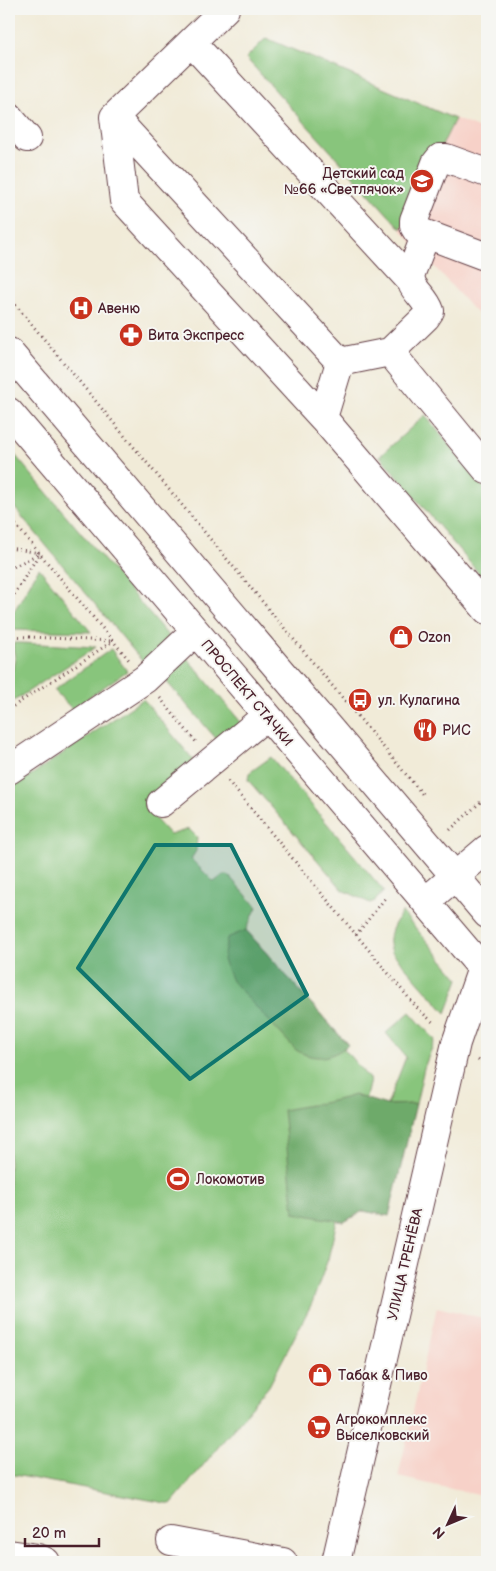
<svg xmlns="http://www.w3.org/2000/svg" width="496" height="1571" viewBox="0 0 496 1571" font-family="'Balsamiq Sans',sans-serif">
<rect width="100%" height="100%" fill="#f6f6f2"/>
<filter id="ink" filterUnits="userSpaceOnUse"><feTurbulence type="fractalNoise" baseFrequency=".02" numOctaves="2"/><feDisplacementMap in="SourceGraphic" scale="10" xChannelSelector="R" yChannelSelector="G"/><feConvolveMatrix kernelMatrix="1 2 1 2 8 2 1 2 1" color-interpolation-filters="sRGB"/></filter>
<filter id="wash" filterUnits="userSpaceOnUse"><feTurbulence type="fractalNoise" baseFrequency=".0096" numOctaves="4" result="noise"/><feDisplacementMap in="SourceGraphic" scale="20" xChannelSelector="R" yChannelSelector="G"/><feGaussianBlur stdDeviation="1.12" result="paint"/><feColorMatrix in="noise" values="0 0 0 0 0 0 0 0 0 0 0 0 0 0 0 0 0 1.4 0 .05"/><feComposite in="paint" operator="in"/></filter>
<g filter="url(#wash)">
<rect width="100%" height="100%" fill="#f1ebd8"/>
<path fill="#f7d1c8" d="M 266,38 L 487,132 L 487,325 L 246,58 Z
M 437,1307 L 487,1319 L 487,1497 L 398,1477 Z"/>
<path fill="#88c57b" stroke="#697253" d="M 266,38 L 455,119 L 401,229 L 246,58 Z
M 425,415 L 487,492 L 487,583 L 380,456 Z
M 9,448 L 176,645 L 148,668 L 9,501 Z
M 39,568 L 91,632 L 9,630 L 9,620 Z
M 14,643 L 21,643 L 96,647 L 9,704 L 9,677 L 13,669 L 15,658 L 13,647 Z
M 111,649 L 127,671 L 72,709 L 54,690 Z
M 187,658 L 245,727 L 220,743 L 165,680 L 165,676 Z
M 143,699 L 201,769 L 149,812 L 170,835 L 189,829 L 197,837 L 196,851 L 191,859 L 214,882 L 223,875 L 228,875 L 257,907 L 246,930 L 348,1045 L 344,1049 L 370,1080 L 328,1259 L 312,1303 L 269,1386 L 171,1504 L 9,1474 L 9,790 Z
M 271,757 L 384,891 L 375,901 L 370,903 L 343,890 L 248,780 L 249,773 Z
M 402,912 L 459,979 L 446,1013 L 392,952 C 386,936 393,926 402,912 Z
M 410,1012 L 435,1040 L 424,1068 L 416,1104 L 387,1105 L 406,1057 L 386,1033 Z"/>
<path fill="#6eaa6b" stroke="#5c644b" d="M 246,930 L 348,1045 C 331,1059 314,1061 296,1050 L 232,981 L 223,960 L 227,938 Z
M 354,1095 L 387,1105 L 416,1104 L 389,1216 L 363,1211 L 344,1222 L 294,1213 L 283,1110 C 307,1105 331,1103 354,1095 Z"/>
</g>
<g filter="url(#ink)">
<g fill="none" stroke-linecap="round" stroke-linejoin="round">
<g stroke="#633e45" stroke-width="30">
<path id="minor" d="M 225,9 L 114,117 L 340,362 L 390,352 L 487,470
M 191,42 L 410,280
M 9,117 L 27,138
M 114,117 L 124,201 L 323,418
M 426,234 L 487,257
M 390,352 L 426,317 L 430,311 C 425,295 408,289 411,273 L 426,234 L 417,231 L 414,226 L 414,220 L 436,163 L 440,158 L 446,158 L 487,173
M 340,362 L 323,418 L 487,610
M 9,770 L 145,679 L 195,632
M 161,803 L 266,716
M 426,901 L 487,849
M 171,1541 L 283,1562
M 9,1554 L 38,1558 L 46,1562
M 336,1562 L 456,1043 L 482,968"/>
</g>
<g stroke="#633e45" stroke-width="30">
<path id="major" d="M 9,352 L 487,914
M 9,412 L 487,974"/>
</g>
<path stroke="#633e45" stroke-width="3" stroke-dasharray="1 4" stroke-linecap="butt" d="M 9,297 L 424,796
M 9,517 L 129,660
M 9,548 L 40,553 L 9,569
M 9,603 L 39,554
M 9,636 L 112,641
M 160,698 L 196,742
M 9,709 L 113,641
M 228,781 L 418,1009 L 435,1024
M 450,830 L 487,796
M 356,935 L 387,896
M 478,1060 L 487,1067"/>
<use href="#minor" stroke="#fff" stroke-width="28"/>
<use href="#major" stroke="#fff" stroke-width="28"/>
</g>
</g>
<path fill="#0f766e" fill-opacity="0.2" stroke="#0f766e" stroke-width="4" stroke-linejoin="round" d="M 155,845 L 231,845 L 307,995 L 190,1079 L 78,968 Z"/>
<defs>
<g id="school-disc" transform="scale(1.25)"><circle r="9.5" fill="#c8321e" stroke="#f6f6f2"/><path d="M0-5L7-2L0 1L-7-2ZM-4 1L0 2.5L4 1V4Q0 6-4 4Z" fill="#fff"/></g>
<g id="hospital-disc" transform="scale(1.25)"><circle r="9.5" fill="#c8321e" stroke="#f6f6f2"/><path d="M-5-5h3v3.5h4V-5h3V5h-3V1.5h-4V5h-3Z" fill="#fff"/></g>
<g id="pharmacy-disc" transform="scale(1.25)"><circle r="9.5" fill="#c8321e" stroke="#f6f6f2"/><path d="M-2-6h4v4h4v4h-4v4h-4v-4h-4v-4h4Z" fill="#fff"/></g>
<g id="shop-disc" transform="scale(1.25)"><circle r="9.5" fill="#c8321e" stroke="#f6f6f2"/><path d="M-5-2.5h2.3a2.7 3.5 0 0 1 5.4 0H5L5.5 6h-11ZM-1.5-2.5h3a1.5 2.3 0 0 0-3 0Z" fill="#fff"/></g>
<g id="bus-disc" transform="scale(1.25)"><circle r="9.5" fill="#c8321e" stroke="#f6f6f2"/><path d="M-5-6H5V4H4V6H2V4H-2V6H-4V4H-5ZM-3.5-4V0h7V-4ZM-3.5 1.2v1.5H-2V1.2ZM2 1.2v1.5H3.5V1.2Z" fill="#fff"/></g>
<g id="restaurant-disc" transform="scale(1.25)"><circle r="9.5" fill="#c8321e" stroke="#f6f6f2"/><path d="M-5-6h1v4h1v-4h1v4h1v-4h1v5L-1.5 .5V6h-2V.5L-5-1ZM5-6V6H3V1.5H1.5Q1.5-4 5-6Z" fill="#fff"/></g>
<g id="stadium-disc" transform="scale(1.25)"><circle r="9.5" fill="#c8321e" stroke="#f6f6f2"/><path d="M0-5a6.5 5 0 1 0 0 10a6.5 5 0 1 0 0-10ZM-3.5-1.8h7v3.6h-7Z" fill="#fff"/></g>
<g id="supermarket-disc" transform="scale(1.25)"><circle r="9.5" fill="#c8321e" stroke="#f6f6f2"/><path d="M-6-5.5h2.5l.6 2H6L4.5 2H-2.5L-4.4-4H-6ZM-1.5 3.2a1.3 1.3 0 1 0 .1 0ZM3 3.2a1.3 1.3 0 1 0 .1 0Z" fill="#fff"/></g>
</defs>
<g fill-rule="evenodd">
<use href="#school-disc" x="422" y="181"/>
<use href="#hospital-disc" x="81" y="308"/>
<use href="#pharmacy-disc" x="131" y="335"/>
<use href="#shop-disc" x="401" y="637"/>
<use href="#bus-disc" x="360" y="700"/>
<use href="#restaurant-disc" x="425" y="730"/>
<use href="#stadium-disc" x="178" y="1179"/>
<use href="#shop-disc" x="320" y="1375"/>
<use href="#supermarket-disc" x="319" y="1427"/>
</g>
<g text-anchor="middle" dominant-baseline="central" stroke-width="4" stroke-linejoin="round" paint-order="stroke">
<g font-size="14" fill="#4a1f2b" stroke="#f6f6f2" text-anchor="start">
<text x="404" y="173" text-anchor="end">Детский сад<tspan x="404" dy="16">№66 «Светлячок»</tspan></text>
<text x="98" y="308">Авеню</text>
<text x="148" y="335">Вита Экспресс</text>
<text x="418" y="637">Ozon</text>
<text x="378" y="700">ул. Кулагина</text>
<text x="442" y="730">РИС</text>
<text x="196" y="1179">Локомотив</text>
<text x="338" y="1375">Табак &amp; Пиво</text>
<text x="336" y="1419">Агрокомплекс<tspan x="336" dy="16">Выселковский</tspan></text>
</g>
<g font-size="14" fill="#4a1f2b" stroke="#f6f6f2">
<text transform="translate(247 693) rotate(50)">ПРОСПЕКТ СТАЧКИ</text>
<text transform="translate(405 1264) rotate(-77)">УЛИЦА ТРЕНЁВА</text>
</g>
</g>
<rect width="496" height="1571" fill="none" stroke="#f6f6f2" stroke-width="30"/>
<g transform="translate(448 1524) rotate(226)" stroke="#f6f6f2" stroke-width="4" paint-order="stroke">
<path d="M0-4L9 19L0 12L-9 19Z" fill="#4a1f2b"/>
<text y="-8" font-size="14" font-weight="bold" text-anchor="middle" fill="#4a1f2b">N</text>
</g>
<path d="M25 1538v8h74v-8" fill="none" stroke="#4a1f2b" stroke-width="2.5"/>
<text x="32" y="1538" font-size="15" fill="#4a1f2b" stroke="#f6f6f2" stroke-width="4" paint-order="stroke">20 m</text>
</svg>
